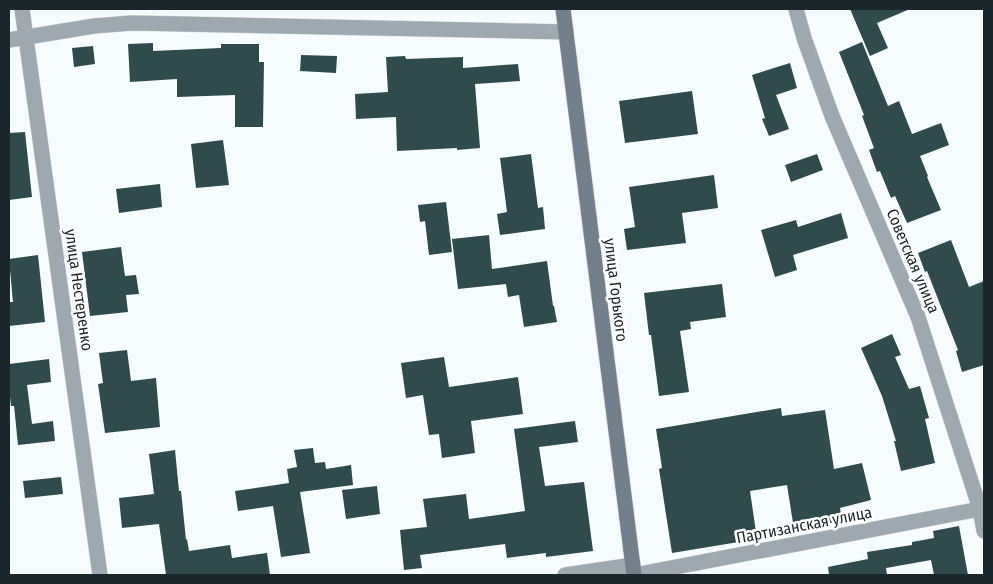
<svg xmlns="http://www.w3.org/2000/svg" width="993" height="584" viewBox="0 0 993 584" font-family="'Fira Sans Condensed',sans-serif">
<rect width="100%" height="100%" fill="#f6fcfd"/>
<path fill="#2f4b4b" d="M 850,9 L 910,9 L 877,23 L 888,48 L 870,56 Z
M 862,42 L 888,106 L 899,101 L 912,134 L 941,123 L 949,145 L 920,156 L 928,176 L 927,177 L 941,210 L 907,223 L 895,196 L 891,198 L 880,171 L 877,172 L 869,150 L 874,148 L 862,116 L 864,115 L 839,52 Z
M 153,43 L 153,51 L 221,48 L 221,44 L 259,44 L 259,62 L 264,62 L 263,127 L 235,127 L 235,95 L 177,97 L 177,79 L 130,82 L 128,44 Z
M 93,46 L 95,64 L 74,67 L 72,48 Z
M 301,55 L 337,56 L 336,73 L 300,71 Z
M 405,56 L 406,59 L 463,57 L 463,68 L 518,64 L 520,81 L 475,84 L 480,148 L 457,150 L 457,148 L 397,151 L 396,117 L 356,119 L 355,94 L 388,92 L 386,57 Z
M 790,63 L 797,88 L 776,95 L 789,129 L 769,136 L 762,119 L 765,118 L 752,75 Z
M 692,91 L 698,134 L 625,143 L 619,101 Z
M 25,132 L 32,197 L 9,200 L 9,133 Z
M 223,140 L 229,185 L 196,188 L 191,144 Z
M 531,154 L 538,208 L 543,207 L 545,229 L 500,235 L 497,214 L 507,212 L 500,158 Z
M 817,154 L 823,170 L 791,182 L 785,165 Z
M 714,175 L 718,208 L 682,213 L 686,243 L 627,250 L 624,229 L 635,227 L 629,187 Z
M 160,184 L 162,207 L 119,213 L 116,189 Z
M 446,202 L 452,252 L 429,255 L 425,221 L 420,222 L 418,205 Z
M 841,213 L 848,238 L 793,255 L 797,270 L 775,277 L 761,230 L 796,220 L 798,227 Z
M 489,235 L 492,269 L 547,261 L 553,306 L 554,306 L 557,322 L 524,327 L 519,295 L 508,297 L 506,284 L 458,289 L 452,239 Z
M 951,240 L 969,287 L 984,281 L 984,365 L 962,372 L 956,351 L 958,350 L 927,271 L 925,272 L 918,253 Z
M 121,247 L 125,276 L 136,275 L 139,294 L 126,295 L 128,312 L 90,316 L 82,252 Z
M 38,255 L 45,322 L 9,326 L 9,302 L 13,302 L 9,259 Z
M 722,284 L 726,317 L 690,322 L 691,329 L 680,331 L 689,392 L 659,396 L 651,335 L 649,335 L 644,293 Z
M 892,334 L 901,355 L 895,357 L 909,389 L 920,386 L 929,418 L 925,419 L 935,463 L 901,471 L 894,441 L 896,441 L 882,396 L 861,348 Z
M 127,350 L 131,381 L 156,378 L 160,427 L 105,433 L 98,384 L 103,383 L 99,353 Z
M 444,357 L 449,387 L 518,377 L 523,414 L 471,421 L 475,453 L 442,458 L 439,434 L 429,435 L 423,395 L 406,398 L 401,363 Z
M 49,359 L 51,382 L 27,385 L 32,424 L 53,421 L 55,441 L 18,445 L 14,406 L 11,406 L 9,387 L 9,364 Z
M 781,408 L 782,416 L 825,410 L 834,469 L 862,463 L 871,500 L 840,508 L 842,521 L 794,529 L 787,485 L 750,491 L 757,539 L 672,553 L 659,469 L 662,468 L 656,429 Z
M 575,421 L 578,442 L 539,447 L 545,486 L 584,482 L 593,551 L 546,557 L 546,553 L 507,558 L 505,544 L 420,555 L 422,568 L 404,570 L 400,530 L 427,527 L 423,499 L 466,494 L 469,519 L 525,511 L 514,429 Z
M 313,448 L 315,463 L 325,462 L 326,469 L 351,465 L 353,485 L 300,492 L 310,553 L 281,557 L 273,506 L 238,511 L 235,491 L 289,483 L 287,469 L 297,467 L 294,450 Z
M 175,450 L 179,491 L 181,491 L 186,540 L 187,539 L 189,551 L 230,545 L 232,558 L 267,553 L 270,575 L 166,575 L 159,524 L 122,528 L 119,498 L 154,494 L 149,454 Z
M 61,477 L 63,494 L 25,498 L 23,481 Z
M 377,486 L 380,514 L 346,519 L 342,490 Z
M 959,526 L 968,575 L 934,575 L 931,560 L 886,568 L 887,575 L 829,575 L 828,567 L 868,559 L 867,552 L 912,545 L 912,542 L 934,538 L 933,531 Z"/>
<g fill="none" stroke-linecap="round" stroke-linejoin="round">
<g stroke="#d3dadb" stroke-width="16">
<path id="street" d="M 22,9 L 100,575
M 796,9 L 804,38 L 832,116 L 918,317 L 980,509 L 984,531
M 9,40 L 94,26 L 132,23 L 566,32
M 565,575 L 633,565
M 634,575 L 980,509"/>
</g>
<g stroke="#d3dadb" stroke-width="16">
<path id="secondary" d="M 563,9 L 634,575"/>
</g>
<use href="#street" stroke="#9fa8af" stroke-width="15"/>
<use href="#secondary" stroke="#73808b" stroke-width="15"/>
</g>
<g text-anchor="middle" dominant-baseline="central" stroke-width="5" stroke-linejoin="round" paint-order="stroke">
<g font-size="16" fill="#1c272b" stroke="#fff">
<text transform="translate(913 261) rotate(67)">Советская улица</text>
<text transform="translate(79 290) rotate(82)">улица Нестеренко</text>
<text transform="translate(616 290) rotate(83)">улица Горького</text>
<text transform="translate(804 525) rotate(-11)">Партизанская улица</text>
</g>
</g>
<rect width="993" height="584" fill="none" stroke="#1c272b" stroke-width="20"/>
</svg>
